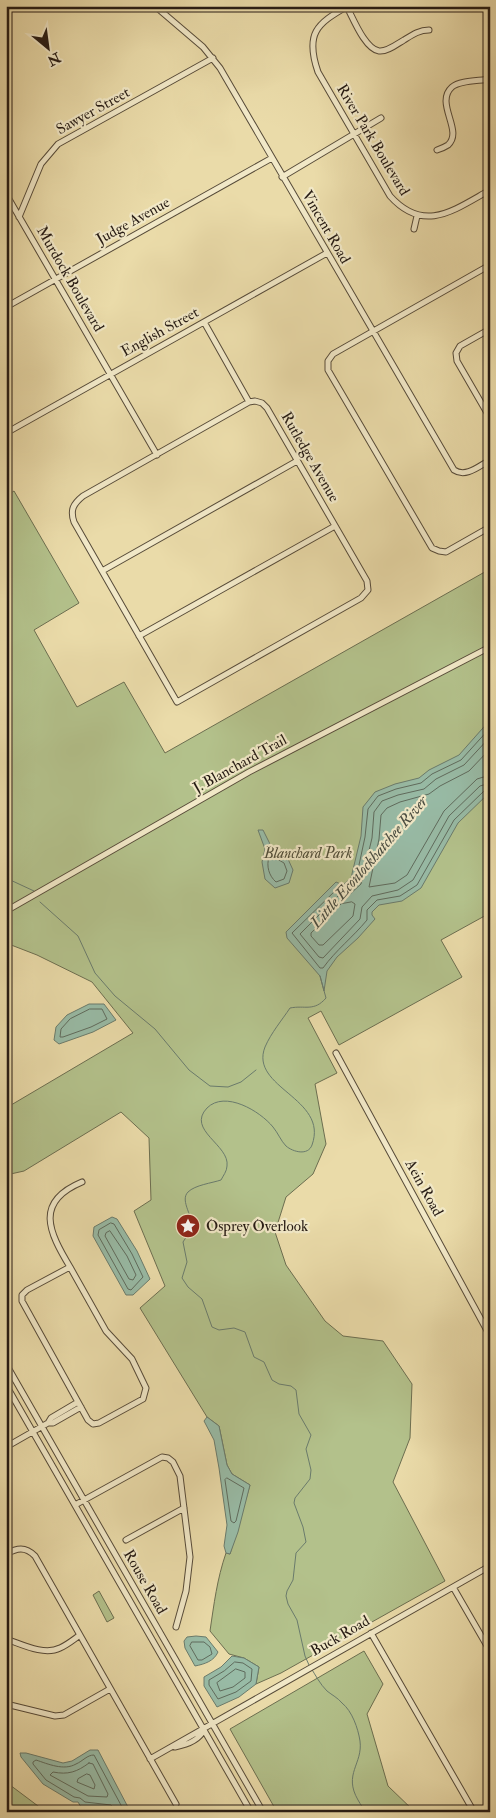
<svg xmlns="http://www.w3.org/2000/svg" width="496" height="1818" viewBox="0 0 496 1818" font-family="'IM FELL Double Pica',serif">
<rect width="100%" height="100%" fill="#eadba9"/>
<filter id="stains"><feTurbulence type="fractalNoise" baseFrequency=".004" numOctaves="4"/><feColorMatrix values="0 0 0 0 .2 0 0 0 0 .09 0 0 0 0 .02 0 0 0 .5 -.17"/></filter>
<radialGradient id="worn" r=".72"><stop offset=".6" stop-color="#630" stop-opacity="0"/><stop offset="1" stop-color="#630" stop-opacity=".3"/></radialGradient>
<path fill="#b3c18b" stroke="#6c6e50" d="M 14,491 L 79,603 L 34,630 L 77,707 L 124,682 L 165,753 L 490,569 L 490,913 L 441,940 L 462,977 L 339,1045 L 321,1011 L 308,1018 L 337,1073 L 315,1084 L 326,1144 L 313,1174 L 286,1197 L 275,1232 L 286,1265 L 325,1321 L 343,1336 L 383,1341 L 412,1384 L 410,1438 L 393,1482 L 445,1581 L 281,1673 L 256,1684 L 259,1667 L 244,1658 L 229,1654 L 210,1631 C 214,1604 217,1579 226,1553 L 230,1554 L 250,1485 L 232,1474 L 227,1465 L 219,1426 L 207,1417 L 140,1308 L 165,1286 L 134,1211 L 151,1200 L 149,1138 L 121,1112 L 24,1171 L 6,1175 L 6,1108 L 133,1033 L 92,982 L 37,955 L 6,943 L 6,496 Z
M 99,1591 L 114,1618 L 107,1622 L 93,1595 Z
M 364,1651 L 383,1684 L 367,1714 L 388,1786 L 415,1812 L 277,1812 L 230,1729 Z
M 6,1782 L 46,1812 L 6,1812 Z"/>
<path fill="#98bba6" stroke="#6a7b6c" d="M 490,720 L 490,792 L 458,823 L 421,888 L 402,901 L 379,905 L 372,912 L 372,915 L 375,919 L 358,938 L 337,957 L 327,971 L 324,991 L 320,976 L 287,938 L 286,932 L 336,882 L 343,885 L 351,878 L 361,836 L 363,807 L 375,792 L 395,784 L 419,778 L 429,770 L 459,755 Z
M 258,830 L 263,830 L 274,852 L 288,859 L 293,870 L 289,883 L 275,888 L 265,879 L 262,862 L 265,849 Z
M 89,1004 L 104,1004 L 116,1020 L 93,1032 L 59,1044 L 54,1040 L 56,1027 L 67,1015 Z
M 112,1217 L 117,1219 L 137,1251 L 150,1279 L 133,1295 L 126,1295 L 93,1236 L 94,1227 Z
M 207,1417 L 219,1426 L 227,1465 L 232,1474 L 250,1485 L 238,1532 L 230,1554 L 226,1553 L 224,1546 L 227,1525 L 219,1468 L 214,1440 L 204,1421 Z
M 196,1636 L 206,1637 L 218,1652 C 214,1661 205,1664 195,1666 L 185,1648 L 184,1641 L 187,1637 Z
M 232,1656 L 244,1658 L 259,1667 L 256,1684 L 239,1697 L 217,1707 L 204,1686 L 204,1677 L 221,1667 Z
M 90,1750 L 98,1750 L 129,1809 L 125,1811 L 81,1807 L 78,1802 L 73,1802 L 43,1784 L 21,1757 L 20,1753 L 26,1753 L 63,1763 L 72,1761 Z"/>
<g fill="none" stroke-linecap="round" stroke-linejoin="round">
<path stroke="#5f6b5d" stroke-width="1" d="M 490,728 L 461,760 L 432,774 L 421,783 L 396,789 L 378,796 L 368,809 L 365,837 L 356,879 L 345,889 L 337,889 L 292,933 L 320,968 L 323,968 C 336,950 353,937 367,920 L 367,910 L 377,900 L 400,896 L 417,885 L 454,820 L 484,791 L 490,789
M 490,737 L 464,765 L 436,779 L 424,789 L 398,795 L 382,801 L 374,812 L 372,838 L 361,884 L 349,895 L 338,896 L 300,934 L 319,957 L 323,958 L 360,919 L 362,907 L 372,896 L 398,890 L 413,880 L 449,816 L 480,786 L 490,783
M 490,749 L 469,771 L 440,786 L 429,794 L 400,802 L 387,808 L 381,815 L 379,839 L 369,887 L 395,883 L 407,875 L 444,811 L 477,779 L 490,775
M 272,856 L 284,863 L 287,871 L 284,879 L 276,882 C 269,876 266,866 269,857 Z
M 352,902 L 355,904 L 353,916 L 323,945 L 319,945 L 311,936 L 311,933 L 341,904 Z
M 90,1009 L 102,1009 L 107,1019 L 91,1027 L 63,1037 L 60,1037 L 61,1029 L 70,1019 Z
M 111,1223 L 114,1224 L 132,1254 L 143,1277 L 131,1290 L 128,1289 L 98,1235 L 99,1230 Z
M 110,1231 L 127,1256 L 136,1275 L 133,1280 L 129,1279 L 105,1236 L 106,1233 Z
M 227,1478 L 244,1488 L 236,1521 L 234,1523 L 231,1521 L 225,1480 Z
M 192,1642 L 204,1642 L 210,1647 L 212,1654 L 202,1660 L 198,1660 L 190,1646 Z
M 235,1662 L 243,1663 L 252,1669 L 251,1681 L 236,1692 L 218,1699 L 209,1685 L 209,1680 L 224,1671 Z
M 236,1669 L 245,1672 L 245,1678 L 233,1687 L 220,1691 L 217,1683 Z
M 89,1763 L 93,1764 L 108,1794 L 107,1797 L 88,1796 L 50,1775 L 53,1772 C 68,1775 77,1772 89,1763 Z
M 87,1774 L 90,1775 L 95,1785 L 94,1789 L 77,1782 L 78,1779 Z
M 114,1812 L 114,1808 L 111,1805 L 85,1802 L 80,1798 L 74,1797 L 46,1780 L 33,1764 L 33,1762 L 36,1760 C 48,1764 64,1771 76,1764 C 83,1761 87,1755 94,1755 L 122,1807 L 122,1812"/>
<path stroke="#6a7b6c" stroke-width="1" d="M 6,878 L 34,891
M 40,902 L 78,936 L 95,973 L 115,996 L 155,1029 L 189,1070 L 210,1086 L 228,1087 L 241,1082 L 256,1070
M 309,1665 L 305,1656 L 297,1620 L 288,1604 L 286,1596 L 287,1591 L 293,1580 L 296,1553 L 306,1542 L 303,1527 L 294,1503 L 295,1498 L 310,1479 L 311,1470 L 306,1449 L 311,1435 L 299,1414 L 296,1390 L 291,1386 L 279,1384 L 272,1380 L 264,1362 L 254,1357 L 245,1332 L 234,1328 L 219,1330 L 212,1327 L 202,1299 L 188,1287 L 182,1278 L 187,1262 L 183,1242 C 185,1238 190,1234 191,1229 C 195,1218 179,1201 188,1192 C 195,1185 212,1183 221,1180 C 223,1176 227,1171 227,1166 C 230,1145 186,1130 207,1108 C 225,1090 260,1111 273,1127 C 278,1133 281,1141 286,1146 C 293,1152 308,1156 312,1145 C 329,1098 249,1088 265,1047 C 271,1033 282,1020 290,1008 C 305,1005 314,1012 326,998 L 320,976
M 311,1668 C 316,1676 320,1684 327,1691 C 332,1695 338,1698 342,1703 C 352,1711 358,1728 360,1741 C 363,1764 343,1774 358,1800 C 361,1805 363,1809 368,1812"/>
<g stroke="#574b39" stroke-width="7">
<path id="minor" d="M 155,6 L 203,47 L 220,68 L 454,470 C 466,478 479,466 490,460
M 348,6 C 316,24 305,34 318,72 L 390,196 C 424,234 454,210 490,190
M 486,6 L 490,14
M 347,7 C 353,18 365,49 379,51 C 387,52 397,44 404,40 C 412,35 419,30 429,30
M 437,150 C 440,149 445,147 448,145 C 464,131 434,103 452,87 C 460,80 479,81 490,79
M 282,177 L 381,118
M 6,194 L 157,455
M 19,217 L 41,164 L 58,144 L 213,58
M 414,229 L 417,216
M 490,265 L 333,354 L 328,361 L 328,370 L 432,548 L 439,551 L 446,552 L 490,527
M 6,307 L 272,158
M 204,322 L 249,402
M 490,329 L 460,346 L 456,353 L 457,361 L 490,418
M 255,401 L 262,403 L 267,408 L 367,581 L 368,590 L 361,598 L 177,702 L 74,522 C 70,510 73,504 83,496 L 249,402 Z
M 6,433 L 327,253
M 102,571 L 297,461
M 139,636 L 335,526
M 6,911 L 249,772 L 490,647
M 336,1053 L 490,1336
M 70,1267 L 106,1331 L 132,1359 L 146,1388 L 143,1399 L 99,1423 L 93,1424 L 88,1420 L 22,1301 L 22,1295 L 27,1290 Z
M 70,1267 C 49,1232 34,1202 82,1182
M 6,1364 L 263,1812
M 6,1385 L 251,1812
M 48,1423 L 51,1418 L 78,1402
M 6,1447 L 48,1423 L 53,1423 L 81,1407
M 75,1505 L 162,1457 L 168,1458 L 173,1462 L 180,1476 L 190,1557 L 186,1591 L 176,1627
M 126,1540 L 184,1508
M 6,1554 C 17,1548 25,1546 35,1556 L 176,1804
M 453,1587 L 490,1651
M 371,1633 L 474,1812
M 6,1639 C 21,1644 44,1656 60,1648 C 67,1645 73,1640 80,1635
M 6,1704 L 55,1716 L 64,1715 L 110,1689
M 175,1747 C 186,1745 199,1740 204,1730
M 150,1759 L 490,1566"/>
</g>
<use href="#minor" stroke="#f1e8c7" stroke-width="5"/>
</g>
<defs>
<g id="sight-disc" transform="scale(1.25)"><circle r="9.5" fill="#8f2418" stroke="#f1e8c7"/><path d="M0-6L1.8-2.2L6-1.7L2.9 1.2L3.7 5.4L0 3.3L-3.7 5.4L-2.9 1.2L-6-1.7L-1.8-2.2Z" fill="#fff"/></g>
</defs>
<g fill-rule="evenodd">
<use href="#sight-disc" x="188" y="1226"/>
</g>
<g text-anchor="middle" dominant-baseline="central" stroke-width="4.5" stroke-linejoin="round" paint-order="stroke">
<g font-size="15" fill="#261b14" stroke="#f1e8c7">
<text transform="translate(93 111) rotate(-29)">Sawyer Street</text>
<text transform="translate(373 140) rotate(59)">River Park Boulevard</text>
<text transform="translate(133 221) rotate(-29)">Judge Avenue</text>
<text transform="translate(326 227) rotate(60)">Vincent Road</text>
<text transform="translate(70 279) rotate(60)">Murdock Boulevard</text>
<text transform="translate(160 332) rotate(-29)">English Street</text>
<text transform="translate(310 457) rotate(60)">Rutledge Avenue</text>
<text transform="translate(240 764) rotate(-29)">J. Blanchard Trail</text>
<text transform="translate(424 1188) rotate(61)">Aein Road</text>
<text transform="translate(145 1582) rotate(60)">Rouse Road</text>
<text transform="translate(340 1636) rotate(-30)">Buck Road</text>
</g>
<g font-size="15" font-style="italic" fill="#504d38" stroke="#f1e8c7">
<text x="308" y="853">Blanchard Park</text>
</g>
<g font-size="15" fill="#261b14" stroke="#f1e8c7" text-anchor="start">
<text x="206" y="1226">Osprey Overlook</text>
</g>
<g font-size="16" font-style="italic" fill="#484b40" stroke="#f1e8c7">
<text transform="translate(369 862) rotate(-49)">Little Econlockhatchee River</text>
</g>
</g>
<rect width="496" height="1818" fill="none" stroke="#eadba9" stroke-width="25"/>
<rect x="8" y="8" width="481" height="1803" fill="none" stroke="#261b14" stroke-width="2.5"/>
<rect x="12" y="12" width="471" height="1793" fill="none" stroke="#261b14"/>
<g transform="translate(48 48) rotate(151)" stroke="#f1e8c7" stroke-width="4" paint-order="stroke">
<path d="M0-4L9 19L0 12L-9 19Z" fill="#261b14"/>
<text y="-8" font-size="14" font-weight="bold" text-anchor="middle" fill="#261b14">N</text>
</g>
<rect width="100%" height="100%" filter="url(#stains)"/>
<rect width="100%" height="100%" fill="url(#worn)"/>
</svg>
